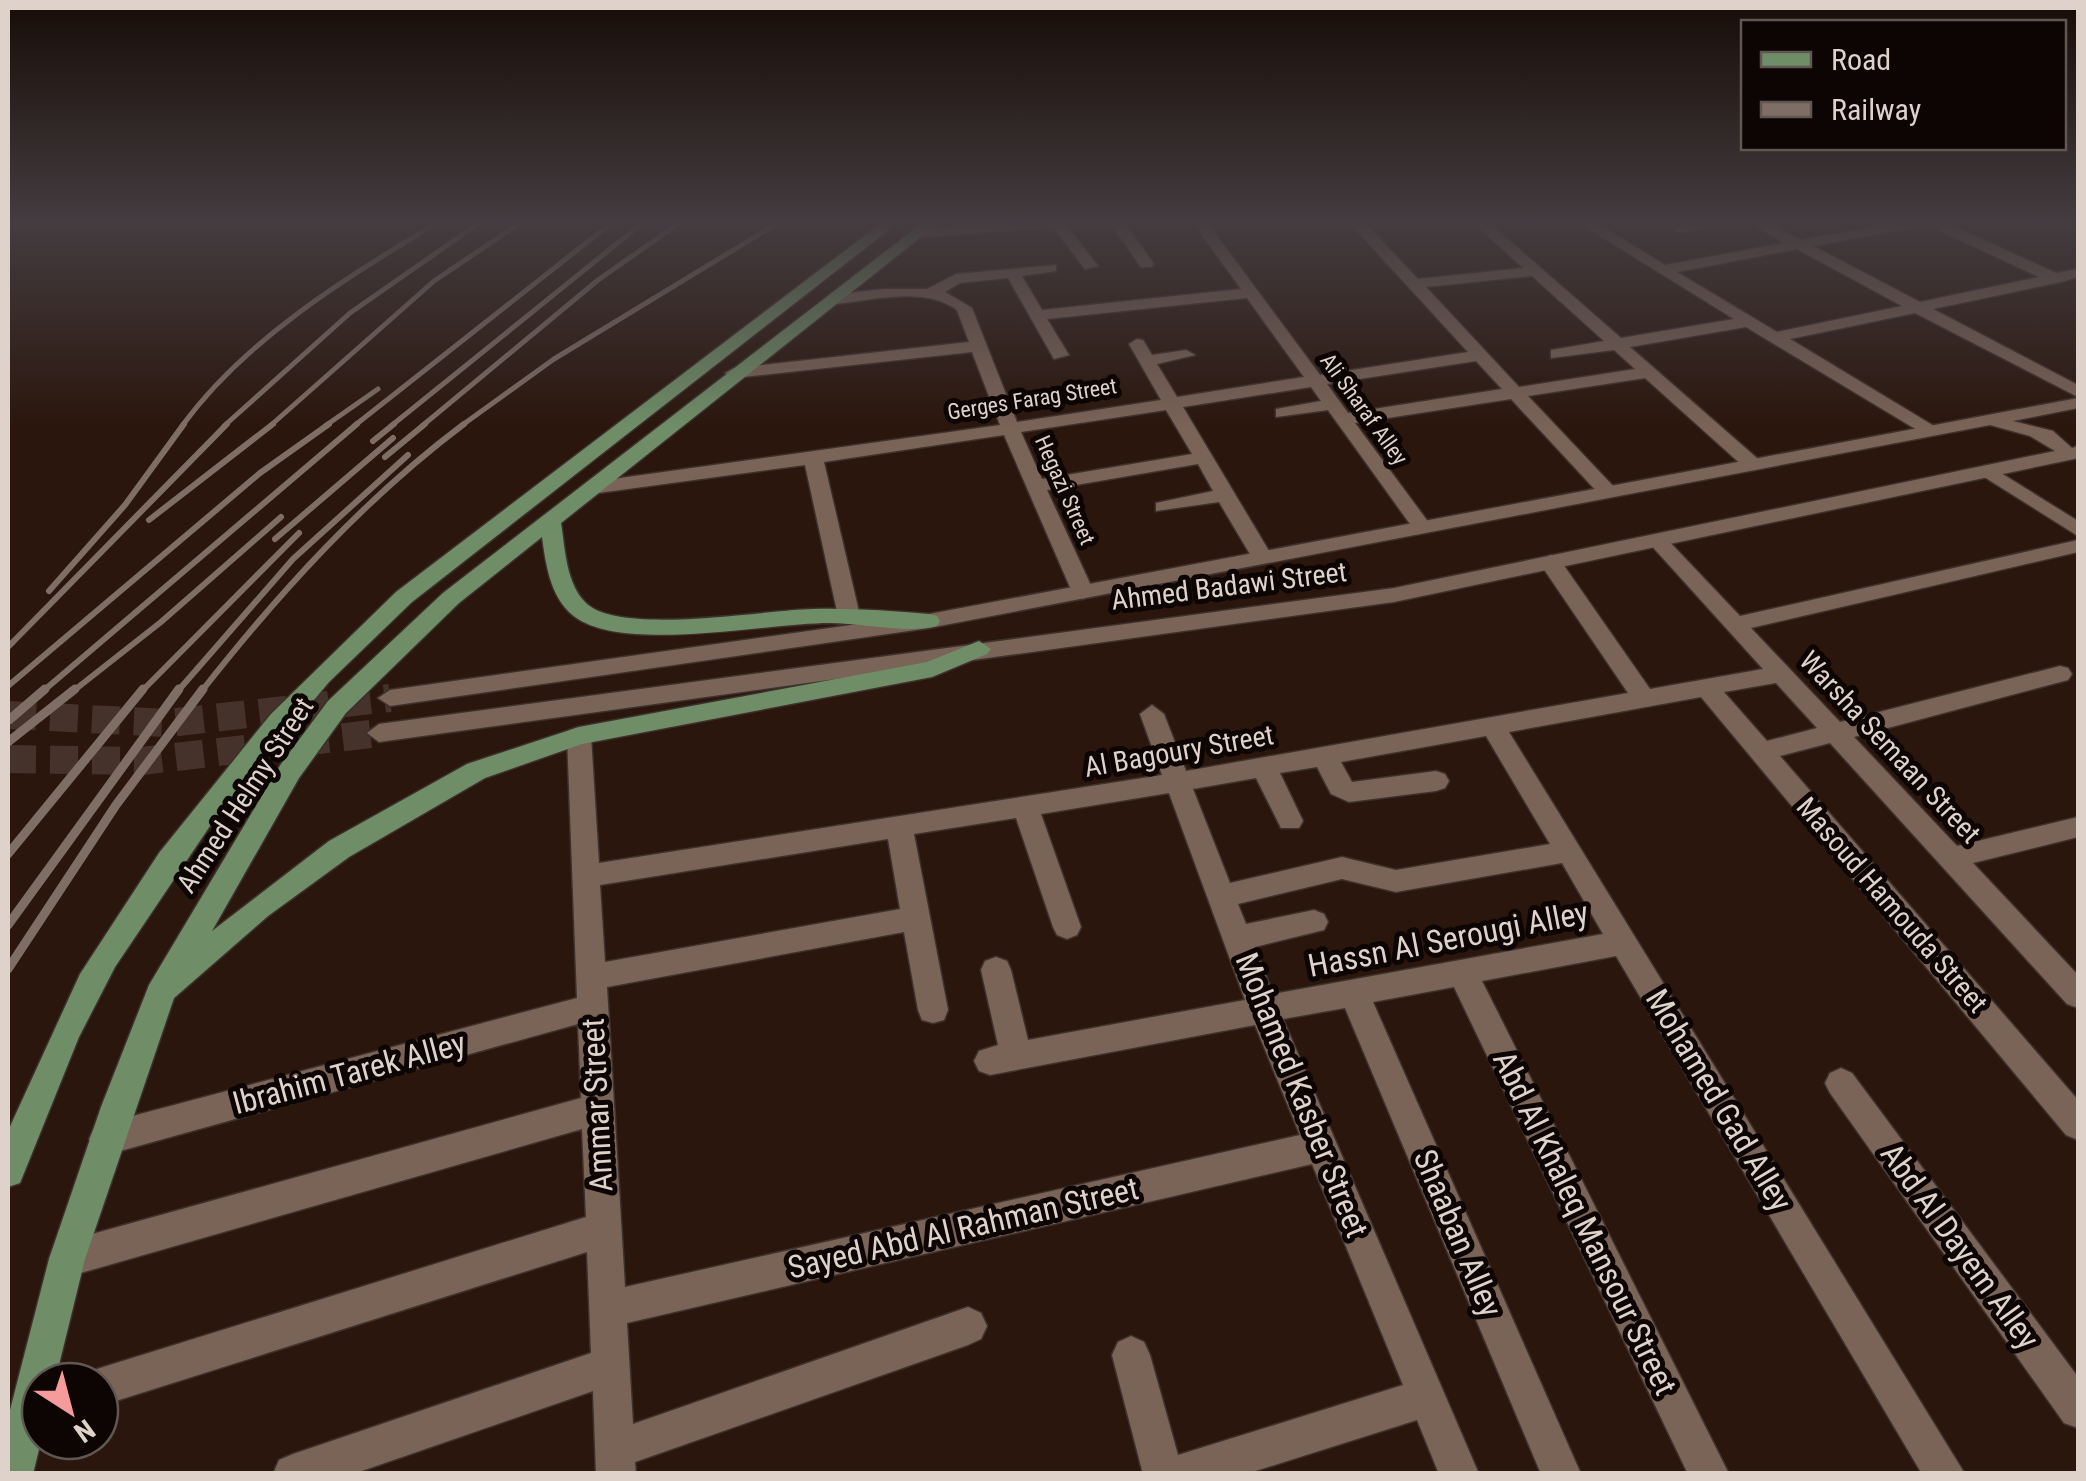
<svg xmlns="http://www.w3.org/2000/svg" width="2086" height="1481" viewBox="0 0 2086 1481" font-family="'Roboto Condensed',sans-serif">
<rect width="100%" height="100%" fill="#2a160d"/>
<g fill="none" stroke-linecap="round" stroke-linejoin="round">
<path stroke="#45322a" stroke-width="28" stroke-dasharray="28 14" stroke-linecap="butt" d="M 8,715 L 169,723 L 390,698
M 8,759 L 142,761 L 379,733"/>
<g stroke="#3e312d" stroke-width="3">
<path id="minor" d="M 1025,221 L 1080,221 L 1067,226 L 1098,266 L 1085,269 L 1053,227 L 917,238 L 910,234 L 917,230 Z
M 1109,221 L 1123,221 L 1154,264 L 1151,267 L 1141,267 Z
M 1192,221 L 1206,221 L 1320,375 L 1468,352 L 1348,221 L 1363,221 L 1418,279 L 1523,268 L 1472,221 L 1487,221 L 1621,338 L 1734,319 L 1576,221 L 1593,221 L 1665,265 L 1784,243 L 1747,221 L 1764,221 L 1801,240 L 1905,221 L 1942,221 L 2056,273 L 2078,269 L 2078,277 L 2061,282 L 1933,309 L 2078,385 L 2078,397 L 1915,313 L 1790,339 L 1934,426 L 1934,434 L 1927,436 L 1746,327 L 1630,347 L 1758,459 L 1758,467 L 1744,467 L 1645,378 L 1528,396 L 1614,487 L 1614,495 L 1600,495 L 1511,399 L 1355,423 L 1432,527 L 1422,533 L 1415,531 L 1328,410 L 1276,417 L 1276,409 L 1321,401 L 1311,387 L 1183,407 L 1272,556 L 1268,561 L 1254,561 L 1219,502 L 1156,511 L 1156,503 L 1213,491 L 1198,464 L 1047,490 L 1094,592 L 1083,599 L 1072,592 L 1004,435 L 824,462 L 860,616 L 849,623 L 838,616 L 805,465 L 591,494 L 581,488 L 591,482 L 1000,425 L 972,352 L 734,378 L 725,373 L 734,368 L 969,342 L 957,310 C 924,286 875,300 836,304 L 828,299 L 836,294 L 885,289 L 927,289 L 956,274 L 1056,265 L 1056,271 L 1022,276 L 1042,310 L 1241,289 ZM 1928,225 L 2039,277 L 1920,302 L 1813,246 ZM 1797,249 L 1902,306 L 1777,332 L 1677,272 ZM 1532,276 L 1604,341 L 1551,350 L 1551,358 L 1614,350 L 1635,369 L 1519,387 L 1426,287 ZM 1008,278 L 1054,359 L 1069,355 L 1047,319 L 1247,298 L 1304,377 L 1177,397 L 1157,364 L 1195,355 L 1186,350 L 1152,355 L 1143,340 L 1137,339 L 1129,344 L 1161,400 L 1017,422 L 972,308 L 945,292 L 960,283 ZM 1476,361 L 1502,389 L 1348,413 L 1327,384 ZM 1166,410 L 1192,454 L 1042,479 L 1021,432 Z
M 1528,221 L 1544,221 L 1545,222 L 1538,226 Z
M 1704,221 L 1735,221 L 1680,233 L 1673,229 Z
M 1988,465 L 2078,521 L 2078,536 L 1981,475 L 1981,467 Z
M 1657,534 L 1664,536 L 1740,616 L 2078,540 L 2078,552 L 1751,628 L 1840,722 L 2060,666 L 2068,668 L 2072,674 L 2068,680 L 1854,737 L 1957,846 L 2078,817 L 2078,837 L 1973,863 L 2078,975 L 2078,1008 L 2067,1004 L 1830,743 L 1780,756 L 2078,1100 L 2078,1140 L 2066,1135 L 1701,697 L 1509,732 L 1965,1474 L 1922,1474 L 1616,956 L 1482,981 L 1729,1474 L 1688,1474 L 1454,987 L 1373,1002 L 1581,1474 L 1541,1474 L 1345,1008 L 1283,1019 L 1479,1474 L 1439,1474 L 1417,1420 L 1246,1474 L 1143,1474 L 1112,1355 L 1118,1342 L 1131,1336 L 1144,1342 L 1150,1355 L 1178,1455 L 1403,1385 L 1312,1164 L 627,1323 L 633,1424 L 968,1307 L 981,1313 L 987,1326 L 981,1339 L 968,1345 L 635,1462 L 636,1474 L 596,1474 L 593,1391 L 353,1474 L 273,1474 L 279,1460 L 293,1454 L 591,1353 L 587,1252 L 100,1406 L 100,1381 L 83,1381 L 86,1373 L 100,1368 L 586,1217 L 582,1129 L 67,1277 L 54,1272 L 49,1259 L 54,1246 L 67,1241 L 581,1098 L 578,1024 L 106,1155 L 94,1150 L 89,1139 L 94,1128 L 106,1123 L 577,998 L 567,736 L 570,730 L 579,727 L 591,736 L 599,863 L 1162,775 L 1140,714 L 1152,705 L 1164,714 L 1186,771 L 1628,693 L 1539,562 L 1550,555 L 1558,557 L 1650,689 L 1763,669 L 1650,544 L 1647,540 ZM 1776,683 L 1817,728 L 1767,741 L 1724,692 ZM 1486,736 L 1550,844 L 1396,870 L 1342,857 L 1230,883 L 1193,789 L 1256,778 L 1281,828 L 1299,828 L 1303,821 L 1280,773 L 1317,767 L 1331,794 L 1349,802 L 1436,791 L 1445,788 L 1449,781 L 1445,774 L 1436,771 L 1352,782 L 1341,762 ZM 1169,793 L 1245,1000 L 1028,1040 L 1011,970 L 1007,961 L 996,957 L 985,961 L 981,970 L 998,1045 L 979,1051 L 974,1061 L 979,1071 L 990,1075 L 1255,1025 L 1300,1135 L 625,1287 L 607,987 L 904,932 L 918,1010 L 922,1020 L 933,1023 L 944,1020 L 948,1010 L 914,834 L 1016,818 L 1053,927 L 1057,935 L 1067,939 L 1077,935 L 1081,927 L 1041,814 ZM 888,839 L 900,909 L 605,962 L 600,885 ZM 1562,863 L 1603,934 L 1273,994 L 1255,947 L 1324,930 L 1328,922 L 1324,914 L 1314,910 L 1246,924 L 1238,904 L 1342,879 L 1396,892 Z
M 1841,1068 L 1852,1073 L 2078,1377 L 2078,1428 L 2064,1423 L 1830,1093 L 1825,1083 L 1830,1073 Z"/>
</g>
<g stroke="#3e312d" stroke-width="3">
<path id="secondary" d="M 2078,398 L 2078,408 L 2013,421 L 2053,431 L 2072,448 L 2078,446 L 2078,458 L 2074,459 L 1394,602 L 379,742 L 367,733 L 379,724 L 1394,588 L 2055,451 L 2030,436 L 1990,425 L 929,628 L 390,706 L 378,698 L 390,690 L 929,614 Z"/>
</g>
<g stroke="#3e312d" stroke-width="3">
<path id="primary" d="M 884,221 L 900,221 L 412,602 L 329,682 L 214,820 L 115,967 L 79,1037 L 20,1183 L 8,1187 L 8,1131 L 80,974 L 159,853 L 271,714 L 396,592 Z
M 925,221 L 941,221 L 561,523 C 565,548 566,584 586,603 C 619,636 764,610 813,609 C 852,608 891,611 929,614 L 937,616 L 940,621 L 937,626 C 909,634 860,623 830,623 C 766,623 630,652 578,619 C 551,602 546,566 542,537 L 459,603 L 346,713 L 299,778 L 212,931 L 329,841 L 467,764 L 579,727 L 927,662 L 979,641 L 991,649 L 987,654 L 932,677 L 582,744 L 485,778 L 349,857 L 268,916 L 174,998 L 85,1259 L 55,1381 L 40,1381 L 41,1441 L 33,1474 L 8,1474 L 8,1418 L 49,1259 L 101,1107 L 149,985 L 281,764 L 328,701 L 443,593 Z"/>
</g>
<use href="#minor" fill="#7a6357" fill-rule="evenodd"/>
<use href="#secondary" fill="#7a6357" fill-rule="evenodd"/>
<use href="#primary" fill="#6f8e68" fill-rule="evenodd"/>
<path stroke="#7f6e66" stroke-width="5" d="M 182,426 C 247,337 348,277 440,221
M 224,426 L 350,313 L 482,221
M 270,426 L 434,281 L 523,221
M 325,426 L 378,389
M 354,426 L 614,221
M 391,426 L 645,221
M 422,426 L 598,280 L 682,221
M 461,426 L 554,359 L 781,221"/>
<path stroke="#7f6e66" stroke-width="6" d="M 373,441 L 394,424
M 385,457 L 425,424
M 149,520 L 273,424
M 275,539 L 393,438
M 49,591 L 125,505 L 184,424
M 8,647 L 227,424
M 8,686 L 260,473 L 329,424
M 42,692 L 357,424
M 72,692 L 161,622 L 281,517
M 141,692 L 299,533
M 177,692 L 293,559 L 408,455
M 201,692 C 278,594 364,499 464,424"/>
<path stroke="#7f6e66" stroke-width="9" d="M 9,720 L 45,689
M 8,742 L 75,689
M 8,854 L 143,689
M 8,925 L 179,689
M 8,969 L 116,805 L 203,689"/>
</g>
<linearGradient id="sky" x2="0" y2="1"><stop stop-color="#170c07"/><stop offset="0.52" stop-color="#443c40"/><stop offset="1" stop-color="#443c40" stop-opacity="0"/></linearGradient>
<rect width="2086" height="428" fill="url(#sky)"/>
<g text-anchor="middle" dominant-baseline="central" stroke-width="10" stroke-linejoin="round" paint-order="stroke">
<g font-size="22" fill="#dfd2cb" stroke="#0c0503">
<text transform="translate(1032 399) rotate(-9)">Gerges Farag Street</text>
<text transform="translate(1364 409) rotate(54)">Ali Sharaf Alley</text>
<text transform="translate(1065 490) rotate(66)">Hegazi Street</text>
</g>
<g font-size="28" fill="#dfd2cb" stroke="#0c0503">
<text transform="translate(1229 586) rotate(-7)">Ahmed Badawi Street</text>
<text transform="translate(1890 747) rotate(47)">Warsha Semaan Street</text>
<text transform="translate(1179 751) rotate(-10)">Al Bagoury Street</text>
<text transform="translate(245 795) rotate(-57)">Ahmed Helmy Street</text>
<text transform="translate(1892 905) rotate(49)">Masoud Hamouda Street</text>
</g>
<g font-size="32" fill="#dfd2cb" stroke="#0c0503">
<text transform="translate(1448 939) rotate(-11)">Hassn Al Serougi Alley</text>
<text transform="translate(349 1073) rotate(-15)">Ibrahim Tarek Alley</text>
<text transform="translate(1302 1095) rotate(68)">Mohamed Kasber Street</text>
<text transform="translate(1719 1100) rotate(59)">Mohamed Gad Alley</text>
<text transform="translate(597 1105) rotate(-93)">Ammar Street</text>
<text transform="translate(1585 1223) rotate(64)">Abd Al Khaleq Mansour Street</text>
<text transform="translate(963 1228) rotate(-13)">Sayed Abd Al Rahman Street</text>
<text transform="translate(1458 1233) rotate(67)">Shaaban Alley</text>
<text transform="translate(1960 1246) rotate(54)">Abd Al Dayem Alley</text>
</g>
</g>
<rect width="2086" height="1481" fill="none" stroke="#dfd2cb" stroke-width="20"/>
<rect x="1741" y="20" width="325" height="130" fill="#0c0503" stroke="#605753" stroke-width="2.5"/>
<rect x="1761" y="52" width="50" height="15" fill="#6f8e68" stroke="#605753" stroke-width="2.5"/>
<text x="1831" y="70" font-size="30" fill="#dfd2cb">Road</text>
<rect x="1761" y="102" width="50" height="15" fill="#7f6e66" stroke="#605753" stroke-width="2.5"/>
<text x="1831" y="120" font-size="30" fill="#dfd2cb">Railway</text>
<g transform="translate(70 1411) rotate(144)"><circle r="48" fill="#0c0503" stroke="#605753" stroke-width="2.5"/>
<path d="M0-8L18 38L0 25L-18 38Z" fill="#f59b9b"/>
<text y="-15" font-size="28" font-weight="bold" text-anchor="middle" fill="#dfd2cb">N</text>
</g>
</svg>
